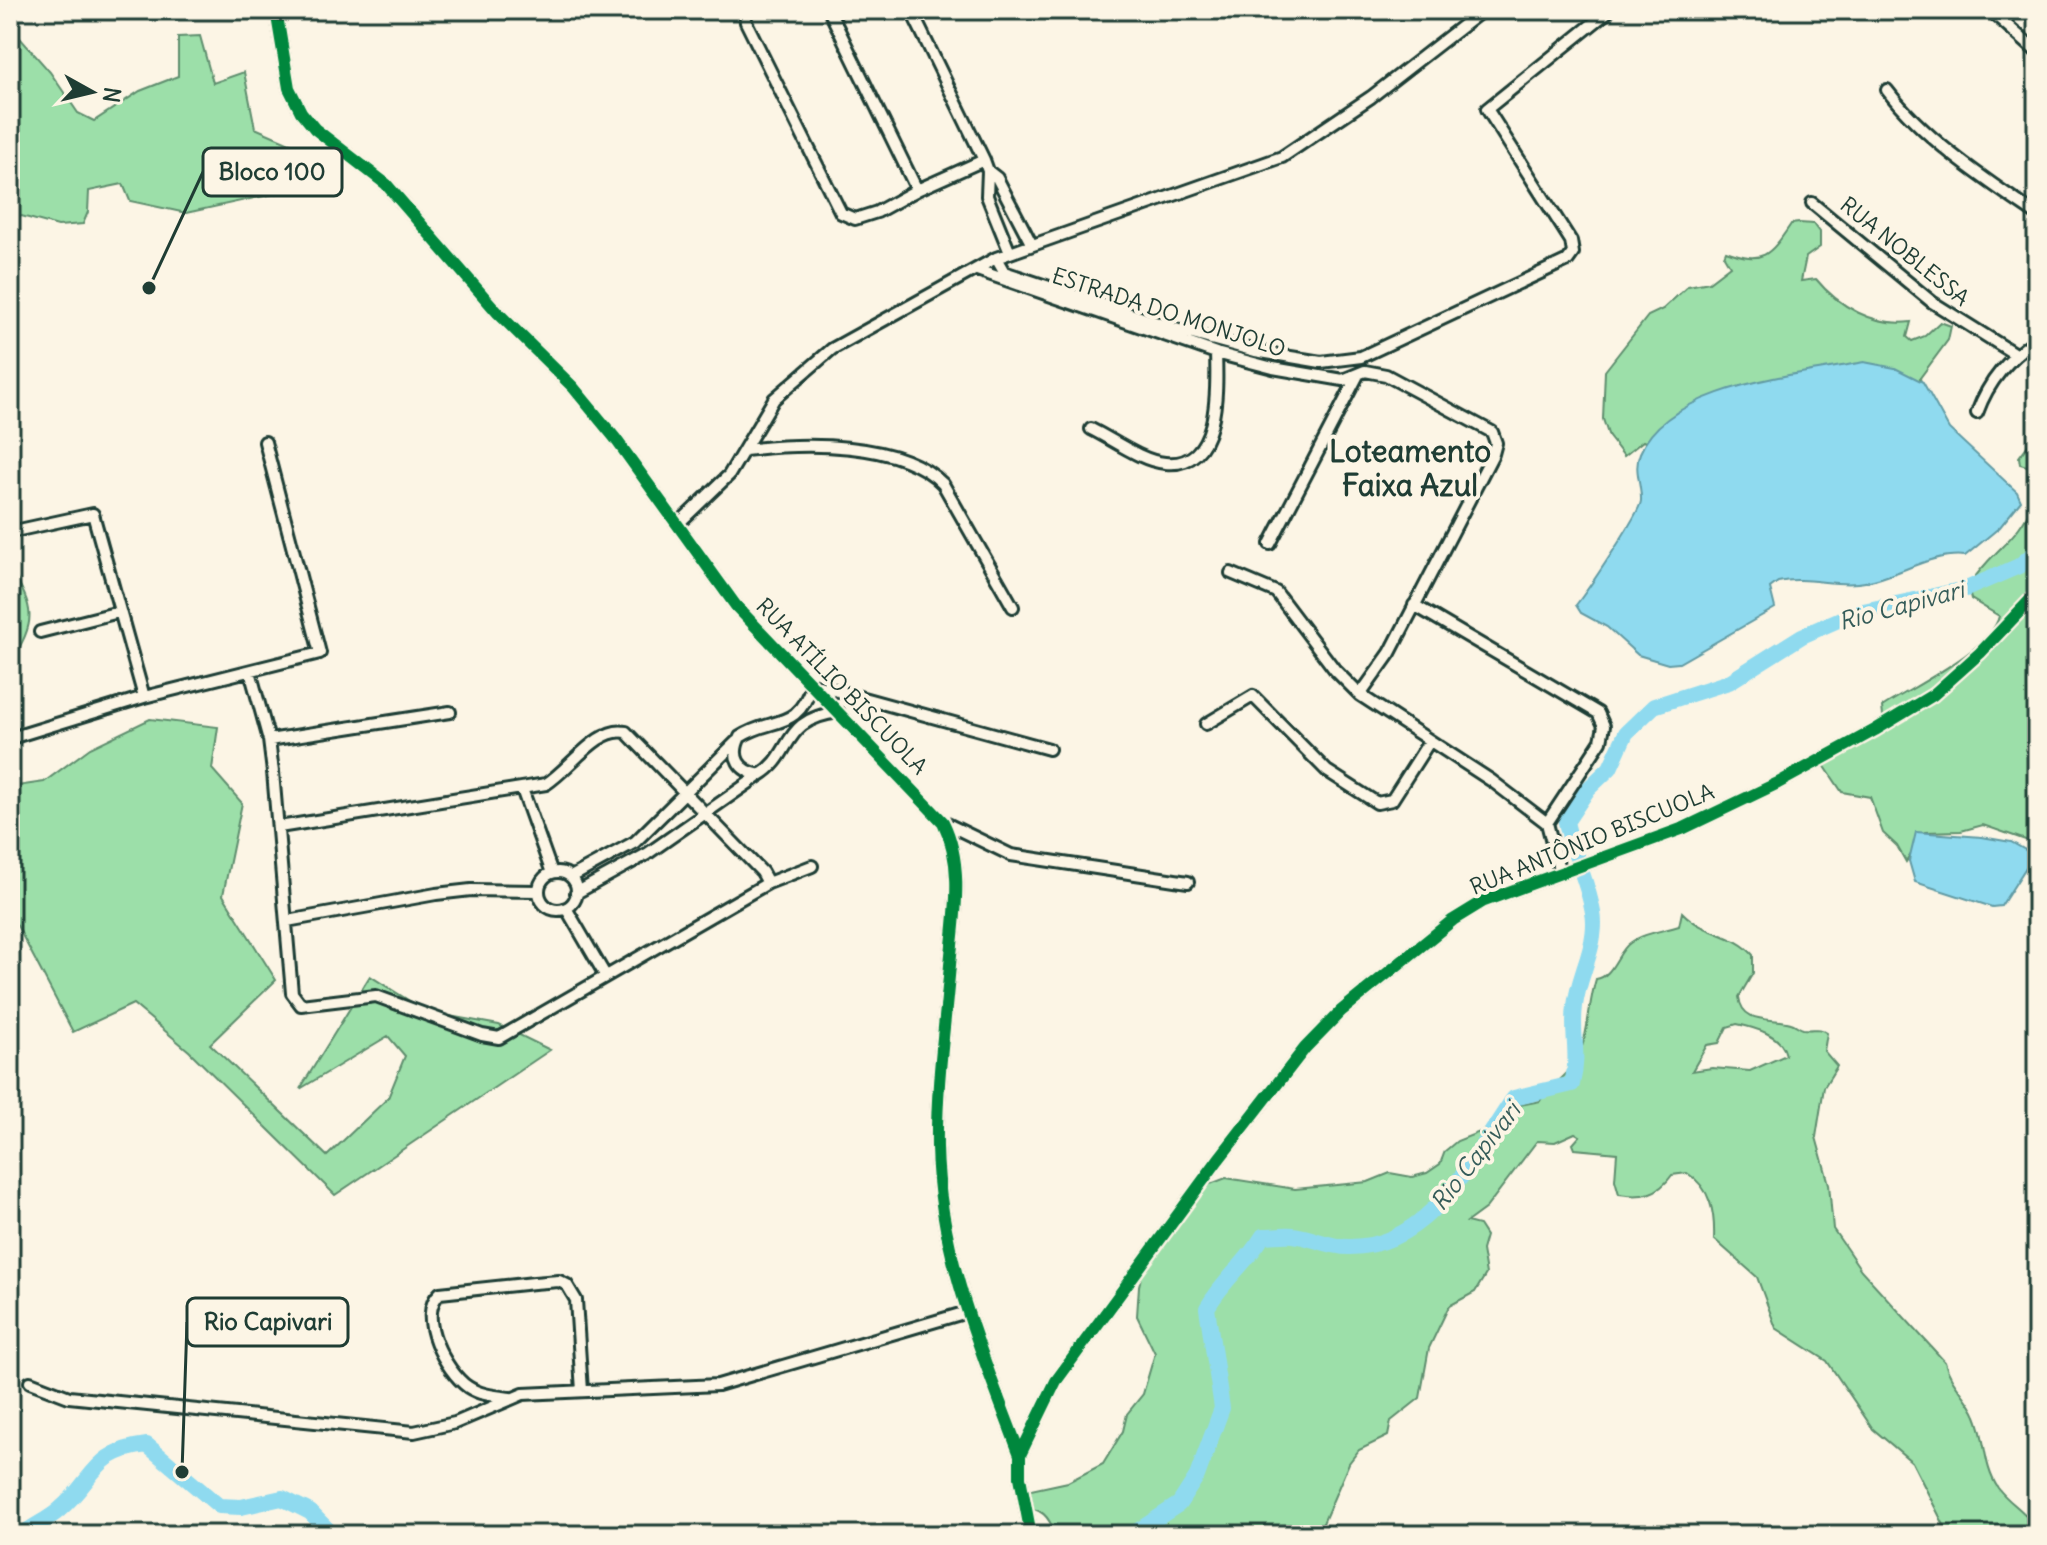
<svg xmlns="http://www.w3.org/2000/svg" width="2047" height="1545" viewBox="0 0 2047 1545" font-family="Delius,sans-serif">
<rect width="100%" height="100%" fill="#fcf5e5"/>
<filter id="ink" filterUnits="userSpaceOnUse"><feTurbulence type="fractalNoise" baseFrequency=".0125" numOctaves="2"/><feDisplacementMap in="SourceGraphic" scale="16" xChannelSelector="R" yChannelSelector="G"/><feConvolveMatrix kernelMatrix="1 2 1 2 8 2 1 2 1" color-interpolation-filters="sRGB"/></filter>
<g filter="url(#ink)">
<path fill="#9cdfa9" stroke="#5e8e6e" stroke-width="2" fill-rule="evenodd" d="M 10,10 L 17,10 L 12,29 L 50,72 L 78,113 L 94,121 L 140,91 L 178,76 L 178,37 L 200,36 L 213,83 L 244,72 L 255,128 L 292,144 L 301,188 L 186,213 L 130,201 L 123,184 L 89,191 L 88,212 L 83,224 L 58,226 L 10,213 Z
M 1799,223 L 1814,224 L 1820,232 L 1820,247 L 1806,257 L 1801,281 L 1816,279 C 1838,306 1874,327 1911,322 L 1907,337 L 1912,341 L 1925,336 L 1940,322 L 1951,326 L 1948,340 L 1920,378 L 1925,400 L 1655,447 L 1643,441 L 1624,456 L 1609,437 L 1603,419 L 1605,371 L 1648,316 L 1663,309 L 1688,286 L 1709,282 L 1730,266 L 1724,256 L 1726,251 C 1764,265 1770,255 1791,224 Z
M 2037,433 L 2037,469 L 2020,464 L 2019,457 Z
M 2037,493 L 2037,844 L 1983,825 L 1961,831 L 1925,832 L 1906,862 L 1897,846 L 1883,833 L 1870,797 L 1842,792 L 1824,765 L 1825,759 L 1884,725 L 1882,707 C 1912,687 1992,649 1999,616 L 1971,599 L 1968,587 C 1993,547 2019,543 2037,493 Z
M 10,567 C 35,611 37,620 10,663 Z
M 150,719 L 218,727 L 212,769 L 242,803 L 223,895 L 276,980 L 210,1044 L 327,1156 L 388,1098 L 405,1056 L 388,1036 L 300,1089 L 370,976 L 427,1012 L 499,1025 L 550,1050 L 335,1195 L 189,1051 L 133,1004 L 73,1032 L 10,912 L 10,787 L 44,782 L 90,748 Z
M 1682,912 C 1705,936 1733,932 1753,955 L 1753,973 L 1739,997 C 1742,1025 1772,1017 1791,1023 C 1795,1024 1799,1028 1803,1029 C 1813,1031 1817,1026 1827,1033 L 1824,1051 L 1837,1066 L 1824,1087 L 1816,1137 L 1829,1184 L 1833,1229 L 1861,1270 L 1945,1362 C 1950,1384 1968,1396 1976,1416 C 1986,1439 1983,1466 1998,1488 C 2011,1506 2031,1512 2037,1535 L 1949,1535 L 1912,1462 L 1873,1429 L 1827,1361 L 1776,1328 L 1757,1277 L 1714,1239 C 1715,1213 1711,1188 1687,1173 L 1672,1175 C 1658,1195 1642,1198 1619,1194 L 1615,1180 L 1617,1153 L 1575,1149 L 1573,1144 L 1580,1136 L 1575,1133 L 1555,1142 L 1537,1141 L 1486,1208 L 1467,1222 L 1479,1225 L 1486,1236 L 1482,1250 L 1486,1274 L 1475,1292 L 1449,1306 L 1429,1348 L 1420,1398 L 1391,1421 L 1388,1436 L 1359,1450 L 1349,1463 L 1318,1535 L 1056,1535 C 1048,1515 1043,1509 1020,1506 L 1026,1491 L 1068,1482 L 1103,1464 L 1123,1431 L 1127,1414 L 1143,1394 L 1155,1353 L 1137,1316 L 1139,1286 L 1147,1250 L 1184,1194 L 1226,1178 L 1295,1189 L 1368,1182 L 1390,1173 L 1412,1177 L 1427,1173 L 1440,1164 L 1445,1151 L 1457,1141 L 1495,1126 L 1510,1107 L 1540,1101 C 1549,1086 1566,1078 1574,1064 C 1590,1038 1587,1008 1596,979 C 1613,977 1617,952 1630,943 C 1643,933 1663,931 1679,926 ZM 1737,1024 C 1756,1028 1782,1035 1786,1055 L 1750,1071 L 1712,1068 L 1692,1071 L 1707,1045 L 1719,1043 L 1727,1027 Z"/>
<path fill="#8fdaef" stroke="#629ba4" stroke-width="2" d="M 1864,362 L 1895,368 L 1923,382 L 1949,429 L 2017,492 L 2021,501 L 2000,527 L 1965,556 C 1930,552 1895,579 1858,583 C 1832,586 1804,576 1778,582 L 1770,588 L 1775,608 L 1679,663 L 1668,664 L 1638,655 L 1607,627 L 1581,613 L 1576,605 C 1587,591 1640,513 1641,501 C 1642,484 1633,470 1640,453 C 1669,384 1799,375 1864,362 Z
M 1916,832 L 1982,837 L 2011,842 L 2027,851 L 2030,861 L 2001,906 L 1992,907 L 1915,882 L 1909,861 Z"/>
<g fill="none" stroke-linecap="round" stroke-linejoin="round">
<path stroke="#8fdaef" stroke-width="16" d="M 22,1535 C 34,1525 48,1520 59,1510 C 95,1480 92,1451 147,1445 L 219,1506 L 241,1507 L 282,1498 L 310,1512 L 333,1535
M 1108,1535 L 1136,1532 L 1179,1504 L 1197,1476 L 1222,1408 L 1207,1308 C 1225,1278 1245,1265 1263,1236 C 1273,1236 1283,1234 1293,1235 C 1311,1237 1330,1247 1348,1247 C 1431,1249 1474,1155 1514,1098 L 1572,1084 C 1580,1053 1571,1036 1575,1006 C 1578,978 1594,952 1594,923 C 1594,898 1572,850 1566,822 L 1588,789 L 1610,768 L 1626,733 L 1654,706 L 1729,682 L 1802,636 L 1854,613 L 1966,589 L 2019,566 L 2037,551"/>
<g stroke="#1f3d34" stroke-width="16">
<path id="minor" d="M 276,10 L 289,88 L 301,112 L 315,129 L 386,184 L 498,313 L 573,387 L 615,438 L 736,606 L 943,822 C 965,866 954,919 950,965 C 945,1025 936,1087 937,1147 C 939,1255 983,1356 1020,1455 L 1020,1477 L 1031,1535
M 745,10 L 746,22 L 841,213 L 855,219 L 877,212 L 917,190
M 829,10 L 917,190 L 984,160
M 911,10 L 984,160 L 988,171 L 987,196 L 1010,253
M 1712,10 L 1713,11
M 1990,10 L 2037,52
M 1887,90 C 1925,140 1986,180 2037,215
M 988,171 L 997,178 L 1032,245
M 1812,203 L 1932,302 L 2015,354
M 996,258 L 1004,272 L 1185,332 L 1255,351 L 1321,362 L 1361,357 L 1568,260 L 1573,253 L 1571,241 L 1487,109 L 1610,10
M 977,270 L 1216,353 L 1273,368 L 1343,380 L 1365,371 L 1386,375 L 1492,432 L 1496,443 L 1493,454 L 1390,653 L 1360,695
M 1977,413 C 1989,380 2008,359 2037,339
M 1091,429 C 1112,439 1141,461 1165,463 C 1221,469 1217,387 1216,353
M 745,450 C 802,443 901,440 943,484 L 1013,607
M 678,524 L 729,475 L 774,399 L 832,349 L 996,258 L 1282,157 L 1371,97 L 1483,10
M 10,532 L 93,514 L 144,697
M 1270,544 L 1358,375
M 1231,573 L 1276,592 L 1335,670 L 1360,695 L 1492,781 L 1547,823 L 1560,873
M 1414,605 L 1598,713 L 1604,726 L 1601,741 L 1547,823
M 40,632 L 119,612
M 250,671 L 269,740 L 273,772 L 292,993 L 301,1005 L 376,996 L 482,1035 L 499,1038 L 768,883
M 839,712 C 780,719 794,755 760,775 C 739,771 730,757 740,737 C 772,716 798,732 812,684 L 1049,749
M 1206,724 L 1253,696 L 1327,771 L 1377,803 L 1392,800 L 1429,742
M 11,738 L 144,697 L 320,653 L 265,442
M 269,740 L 450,712
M 522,789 L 552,873
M 943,822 L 1011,855 L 1188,882
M 279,827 L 546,784 C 571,768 598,726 626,732 L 762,872 L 768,883 L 812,866
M539 891a19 19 0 1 1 38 0a19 19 0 1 1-38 0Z
M 571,877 L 635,842 L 736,742
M 576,893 L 647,854 L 760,775
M 566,908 L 605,975
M 287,921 L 436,894 L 471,890 L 539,891
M 30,1382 L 69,1397 L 414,1432 L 455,1423 L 523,1394 L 718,1385 L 967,1312
M 510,1398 C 495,1396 480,1395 468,1387 C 446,1372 415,1315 440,1293 L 534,1283 L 559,1281 L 567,1285 L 576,1300 L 582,1391
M 1020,1455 L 1056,1381 L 1218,1160 L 1305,1048 L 1341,1011 L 1453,920 L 1484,901 L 1684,828 L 1778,783 L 1875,730 L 1933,695 L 1980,653 L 2037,593"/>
</g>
<use href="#minor" stroke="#fcf5e5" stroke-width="10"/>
<g stroke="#fcf5e5" stroke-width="17">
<path id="cycleway" d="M 276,10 L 289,88 L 301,112 L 315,129 L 386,184 L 498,313 L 573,387 L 615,438 L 736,606 L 943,822 C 965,866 954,919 950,965 C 945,1025 936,1087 937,1147 C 939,1255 983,1356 1020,1455 L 1020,1477 L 1031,1535
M 1020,1455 L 1056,1381 L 1218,1160 L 1305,1048 L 1341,1011 L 1453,920 L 1484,901 L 1684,828 L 1778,783 L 1875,730 L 1933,695 L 1980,653 L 2037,593"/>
</g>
<use href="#cycleway" stroke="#00873e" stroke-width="12"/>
</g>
</g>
<g text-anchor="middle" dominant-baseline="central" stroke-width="8" stroke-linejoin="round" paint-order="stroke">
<g font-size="22" fill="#1f3d34" stroke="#fcf5e5">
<text transform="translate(1905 251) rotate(39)">RUA NOBLESSA</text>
<text transform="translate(1169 312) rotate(18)">ESTRADA DO MONJOLO</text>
<text transform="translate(842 686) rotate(46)">RUA ATÍLIO BISCUOLA</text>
<text transform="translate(1592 839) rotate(-22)">RUA ANTÔNIO BISCUOLA</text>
</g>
<g font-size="24" font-style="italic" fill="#355c59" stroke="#fcf5e5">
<text transform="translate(1901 605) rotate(-15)">Rio Capivari</text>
<text transform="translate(1475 1156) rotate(-52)">Rio Capivari</text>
</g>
<g font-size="30" font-weight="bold" fill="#1f3d34" stroke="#fcf5e5">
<text x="1410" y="451">Loteamento<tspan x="1410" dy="34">Faixa Azul</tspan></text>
</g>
</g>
<path fill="none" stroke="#1f3d34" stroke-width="3" d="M149 288L203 172M182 1472L187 1322"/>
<g fill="#1f3d34" stroke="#fcf5e5" stroke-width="3">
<circle cx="149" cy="288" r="8"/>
<circle cx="182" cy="1472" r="8"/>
</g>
<g fill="#fcf5e5" stroke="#1f3d34" stroke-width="3">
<rect x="203" y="148" width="139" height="48" rx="8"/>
<rect x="187" y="1298" width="161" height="48" rx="8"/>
</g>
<g font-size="24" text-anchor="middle" font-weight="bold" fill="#1f3d34">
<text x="272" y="180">Bloco 100</text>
<text x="268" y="1330">Rio Capivari</text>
</g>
<rect width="2047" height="1545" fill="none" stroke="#fcf5e5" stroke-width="40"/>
<rect x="20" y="20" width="2007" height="1505" fill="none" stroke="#1f3d34" stroke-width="3" filter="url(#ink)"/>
<g transform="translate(92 92) rotate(98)" stroke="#fcf5e5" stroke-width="6" paint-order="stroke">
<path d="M0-6L14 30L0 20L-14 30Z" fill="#1f3d34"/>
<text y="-12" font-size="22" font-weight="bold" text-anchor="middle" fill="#1f3d34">N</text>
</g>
</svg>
